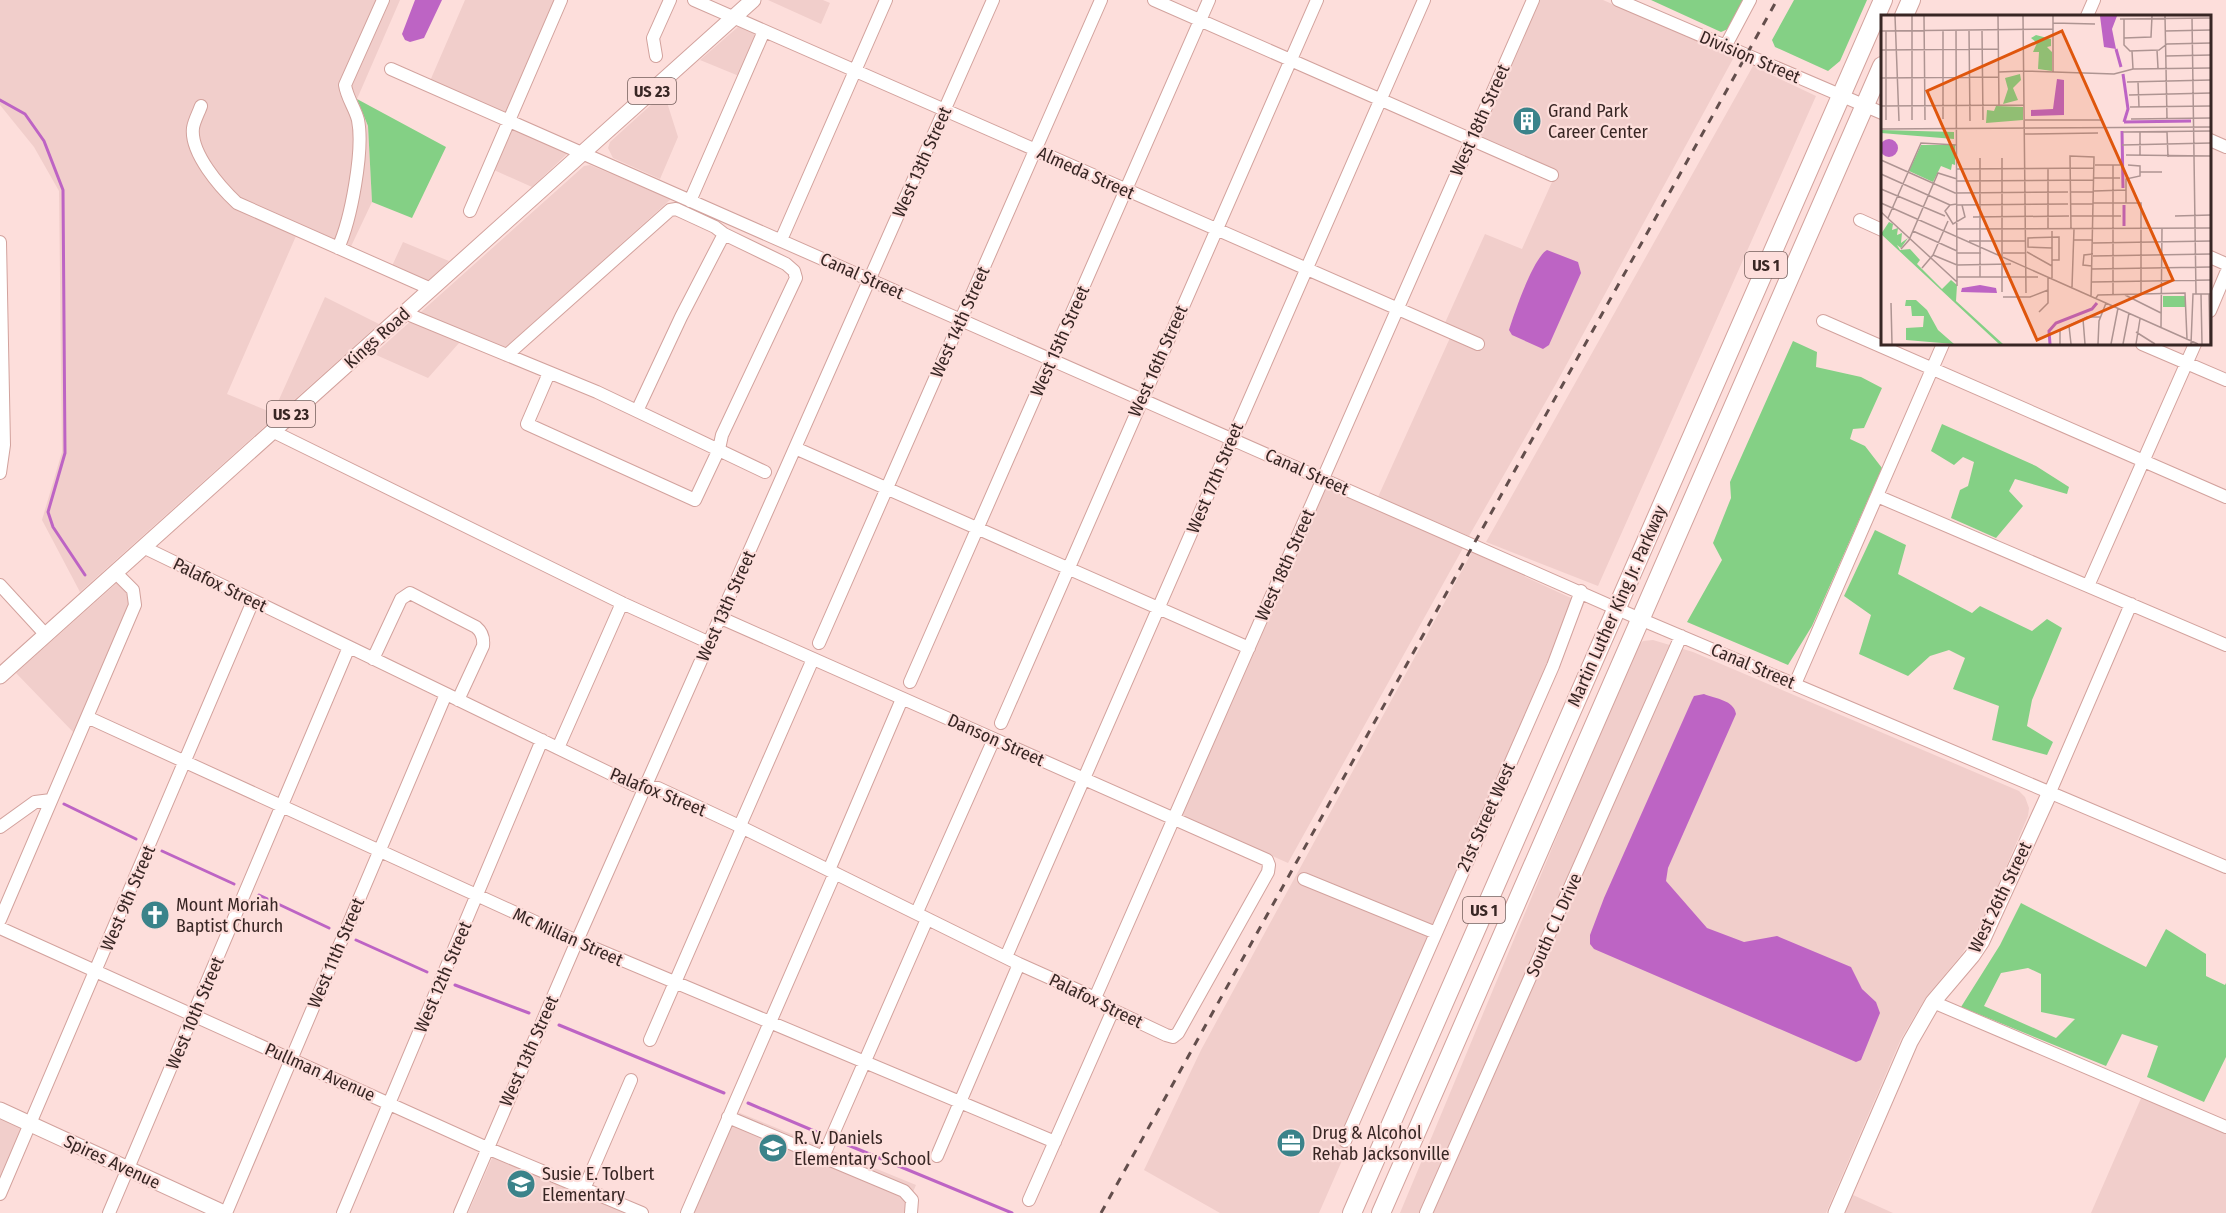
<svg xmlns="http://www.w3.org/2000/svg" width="2226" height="1213" viewBox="0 0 2226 1213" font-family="'Fira Sans Condensed',sans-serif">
<rect width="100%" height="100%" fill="#fddedb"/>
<path fill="#f1cecb" d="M 0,0 L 400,0 L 357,99 L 368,126 L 372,202 L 346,257 L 296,236 L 227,394 L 273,413 L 325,297 L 379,324 L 80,592 L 42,520 L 62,452 L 59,191 L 34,147 L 0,105 Z
M 465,0 L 557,0 L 507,114 L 430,81 Z
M 768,0 L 823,0 L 830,3 L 821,24 Z
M 1527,0 L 1603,0 L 1734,57 L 1557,382 L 1469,536 L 1378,497 L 1454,329 L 1444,325 L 1485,234 L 1522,249 L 1552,182 L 1464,141 Z
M 739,26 L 758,33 L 739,76 L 700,60 Z
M 1753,66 L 1816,96 L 1598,586 L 1486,542 Z
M 664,93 L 678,137 L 660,179 L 613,158 L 608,148 L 610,142 Z
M 512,128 L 568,153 L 532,187 L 494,170 Z
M 590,165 L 671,199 L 503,350 L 467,334 L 428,378 L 374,354 L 584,166 Z
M 403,242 L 449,261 L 427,282 L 392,266 Z
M 1325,487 L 1463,548 L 1288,863 L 1181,815 Z
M 1472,552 L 1584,604 L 1501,798 L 1319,1213 L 1220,1213 L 1144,1170 L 1201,1050 Z
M 118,582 L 128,592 L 131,604 L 75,734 L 16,673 Z
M 1653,640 L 1693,652 L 2019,791 L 2025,797 L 2029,808 L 2028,816 L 1984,918 L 1962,954 L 1926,997 L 1901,1039 L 1826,1213 L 1400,1213 L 1635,649 L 1643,641 Z
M 2142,1096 L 2226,1134 L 2226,1213 L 2091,1213 Z
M 735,1111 L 916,1185 L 904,1213 L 692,1213 Z
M 0,1116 L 25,1128 L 0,1184 Z
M 493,1156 L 629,1213 L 468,1213 Z
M 1852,1195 L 1853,1195 L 1893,1213 L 1845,1213 Z"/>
<path fill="#84d085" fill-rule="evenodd" d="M 1651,0 L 1744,0 L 1728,29 L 1721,32 Z
M 1794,0 L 1867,0 L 1840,61 L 1828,71 L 1775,47 L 1772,40 Z
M 357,99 L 446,147 L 412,218 L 372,202 L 368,126 Z
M 1793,341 L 1817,352 L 1816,367 L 1861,377 L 1882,388 L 1864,428 L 1853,429 L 1850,439 L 1865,446 L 1882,468 L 1812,626 L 1788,665 L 1687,622 L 1722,560 L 1713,543 L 1731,498 L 1730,482 Z
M 1942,424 L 2036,466 L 2069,487 L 2067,494 L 2015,479 L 2009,491 L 2023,506 L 1996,538 L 1951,518 L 1960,490 L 1968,486 L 1974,462 L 1963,457 L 1954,465 L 1931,451 Z
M 1875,530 L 1906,545 L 1898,574 L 1972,613 L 1980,606 L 2032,631 L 2047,619 L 2062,628 L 2032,700 L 2027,726 L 2053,742 L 2047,755 L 1992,740 L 1999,706 L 1953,689 L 1965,658 L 1949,650 L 1930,656 L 1908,676 L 1859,654 L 1871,615 L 1844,596 Z
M 2021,903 L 2146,967 L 2166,929 L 2206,954 L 2206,976 L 2225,985 L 2226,983 L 2226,1057 L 2204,1102 L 2147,1077 L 2158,1046 L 2122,1034 L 2106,1066 L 1961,1007 L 2000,945 ZM 2028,968 L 2041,974 L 2041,1012 L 2075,1019 L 2056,1038 L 1984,1006 L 2001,973 Z"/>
<path fill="#bd64c4" d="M 415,0 L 442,0 L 424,38 L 410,42 L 405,40 L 402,34 Z
M 1547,250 L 1578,262 L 1581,273 L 1549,345 L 1543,349 L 1512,335 L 1509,330 C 1514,314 1533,258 1547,250 Z
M 1704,694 C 1716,699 1734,700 1736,714 L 1668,868 L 1666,881 L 1707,928 L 1744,942 L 1777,936 L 1851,967 L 1862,989 L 1876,1002 L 1880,1013 L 1861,1060 L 1856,1062 L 1594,949 L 1590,944 L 1590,935 L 1604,898 L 1692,700 L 1694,696 Z"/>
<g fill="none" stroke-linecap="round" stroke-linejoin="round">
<path stroke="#bd64c4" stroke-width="3" d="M 0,100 L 25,114 L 44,141 L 63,190 L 65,453 L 48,512 L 53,527 L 85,575
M 64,804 L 136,839
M 162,851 L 234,884
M 259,895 L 329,928
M 356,940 L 427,972
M 455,985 L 529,1013
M 559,1025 L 724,1093
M 748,1103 L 819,1133
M 843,1143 L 1012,1213"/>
<g stroke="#d2a29d" stroke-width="14">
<path id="minor" d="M 694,0 L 1478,344
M 1154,0 L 1552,175
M 1618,0 L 1882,113
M 2087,16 L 2094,0
M 1725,47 L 1750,0
M 656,56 L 653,38 L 670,0
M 391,69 L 1640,619 L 2226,867
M 201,106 C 199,112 194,121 193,128 C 190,153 220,187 237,203 L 431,289
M 2210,140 L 2226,147
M 690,201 L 764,31
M 470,211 L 561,0
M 1860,220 L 1882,230
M 781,240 L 886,0
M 0,242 L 4,445 L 0,473
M 338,248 C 351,220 364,150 358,120 C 355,108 347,98 345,85 L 383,0
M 2210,257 L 2226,264
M 2210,311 L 2226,273
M 405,313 L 597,392 L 765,472
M 1823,321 L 2226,497
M 2142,344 L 2226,380
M 507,355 L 670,210 L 676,209 L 715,227 L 724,234
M 549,373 L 527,424 L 695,500 L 719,449 L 722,435 L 796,278 L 794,271 L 786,264 L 724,234 L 681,317 L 637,411
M 272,431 L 622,603 L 710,643
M 795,448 L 1249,648
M 1877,496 L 2226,645
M 143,547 L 634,785 L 658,788 L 735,824 L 1019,964 L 1095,998 L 1113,1010 L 1166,1035 L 1173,1037 L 1178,1033 L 1268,872 L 1269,865 L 1267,860 L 721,618
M 0,585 L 46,635
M 2088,586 L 2195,344
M 819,643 L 1101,0
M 373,659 L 401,599 L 410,593 L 476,627 C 482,632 484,638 483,646 L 458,700
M 910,682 L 1209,0
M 1795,684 L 1943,344
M 87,717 L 577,941 L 1055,1142
M 1001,723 L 1317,0
M 558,748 L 622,603
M 2050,792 L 2131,604
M 0,827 L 35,802 L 51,800
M 829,870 L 902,699
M 1304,879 L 1436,933
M 917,912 L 994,739
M 0,920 L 135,605 L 133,590 L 116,573
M 0,928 L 487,1148 L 642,1213
M 1006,957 L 1424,0
M 1095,998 L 1533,0
M 1933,1002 L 2226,1127
M 650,1040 L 740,833 L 742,821 L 813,659
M 728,1117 L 904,1191 L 912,1200 L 911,1213
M 1345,1141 L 1553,666 L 1581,591
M 937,1156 L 1019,964
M 823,1157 L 927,919
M 584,1189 L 631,1080
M 0,1194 L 253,601
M 1029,1200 L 1113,1010
M 109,1213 L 349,647
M 226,1213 L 446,694
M 343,1213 L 542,740
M 460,1213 L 577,941 L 993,0
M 687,1213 L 835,873
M 1426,1213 L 1681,636"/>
</g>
<g stroke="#d2a29d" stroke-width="17">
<path id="major" d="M 0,676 L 753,0
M 0,1110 L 224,1213
M 1836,1213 L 1910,1042 L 1933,1002 L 1972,956 L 1982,941 L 2050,792"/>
</g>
<g stroke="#d2a29d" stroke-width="20">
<path id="highway" d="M 1904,16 L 1911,0
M 1352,1213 L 1883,0
M 1381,1213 L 1882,66"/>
</g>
<use href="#minor" stroke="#fff" stroke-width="12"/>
<use href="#major" stroke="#fff" stroke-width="15"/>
<use href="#highway" stroke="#fff" stroke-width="18"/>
<path stroke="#634e4c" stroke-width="3" stroke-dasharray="8 8" stroke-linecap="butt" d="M 1101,1213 L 1777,0"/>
</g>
<defs>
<g id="building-disc" transform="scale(1.5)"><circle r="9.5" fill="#3b838a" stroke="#fddedb"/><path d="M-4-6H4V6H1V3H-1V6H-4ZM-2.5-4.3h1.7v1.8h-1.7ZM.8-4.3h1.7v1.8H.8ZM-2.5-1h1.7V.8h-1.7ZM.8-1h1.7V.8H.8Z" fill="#fff"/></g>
<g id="church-disc" transform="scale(1.5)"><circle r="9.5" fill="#3b838a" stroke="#fddedb"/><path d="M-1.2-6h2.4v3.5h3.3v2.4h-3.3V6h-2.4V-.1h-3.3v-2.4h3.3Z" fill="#fff"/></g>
<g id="office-disc" transform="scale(1.5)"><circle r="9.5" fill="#3b838a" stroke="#fddedb"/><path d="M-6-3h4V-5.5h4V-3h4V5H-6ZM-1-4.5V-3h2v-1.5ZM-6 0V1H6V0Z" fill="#fff"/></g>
<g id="school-disc" transform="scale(1.5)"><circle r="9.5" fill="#3b838a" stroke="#fddedb"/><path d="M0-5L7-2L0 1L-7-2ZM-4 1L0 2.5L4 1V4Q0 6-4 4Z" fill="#fff"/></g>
</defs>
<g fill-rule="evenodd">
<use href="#building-disc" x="1527" y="121"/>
<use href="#church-disc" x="155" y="915"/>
<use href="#office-disc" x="1291" y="1143"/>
<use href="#school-disc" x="773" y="1148"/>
<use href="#school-disc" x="521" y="1184"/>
</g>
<g text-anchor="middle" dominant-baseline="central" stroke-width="4.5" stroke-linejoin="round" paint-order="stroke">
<g fill="#fddedb" stroke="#735d5b" stroke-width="1.5">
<rect x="628" y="78" width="48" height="26" rx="4.5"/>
<rect x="1745" y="252" width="42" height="26" rx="4.5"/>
<rect x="267" y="401" width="48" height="26" rx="4.5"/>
<rect x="1463" y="897" width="42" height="26" rx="4.5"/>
</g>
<g font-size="16" font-weight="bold" fill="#382624">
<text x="652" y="91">US 23</text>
<text x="1766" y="265">US 1</text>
<text x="291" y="414">US 23</text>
<text x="1484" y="910">US 1</text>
</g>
<g font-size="18" fill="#382624" stroke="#fddedb">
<text transform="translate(1750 57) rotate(23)">Division Street</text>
<text transform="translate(1480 120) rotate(-66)">West 18th Street</text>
<text transform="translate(922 162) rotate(-66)">West 13th Street</text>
<text transform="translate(1086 173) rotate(24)">Almeda Street</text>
<text transform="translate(862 276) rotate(24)">Canal Street</text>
<text transform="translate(960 322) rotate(-66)">West 14th Street</text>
<text transform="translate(377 338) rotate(-42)">Kings Road</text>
<text transform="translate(1060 341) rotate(-66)">West 15th Street</text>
<text transform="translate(1158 361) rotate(-66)">West 16th Street</text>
<text transform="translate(1307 472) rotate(24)">Canal Street</text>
<text transform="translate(1215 478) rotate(-67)">West 17th Street</text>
<text transform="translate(1285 565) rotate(-66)">West 18th Street</text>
<text transform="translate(220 585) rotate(26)">Palafox Street</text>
<text transform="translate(726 606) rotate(-66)">West 13th Street</text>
<text transform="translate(1617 606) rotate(-66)">Martin Luther King Jr. Parkway</text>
<text transform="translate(1753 666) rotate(23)">Canal Street</text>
<text transform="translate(996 740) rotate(24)">Danson Street</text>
<text transform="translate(658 792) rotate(22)">Palafox Street</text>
<text transform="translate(1486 817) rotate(-66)">21st Street West</text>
<text transform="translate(2000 897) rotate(-64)">West 26th Street</text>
<text transform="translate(128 898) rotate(-67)">West 9th Street</text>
<text transform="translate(1554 925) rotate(-66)">South C L Drive</text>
<text transform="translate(568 937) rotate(24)">Mc Millan Street</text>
<text transform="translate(336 953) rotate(-67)">West 11th Street</text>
<text transform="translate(443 977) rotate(-67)">West 12th Street</text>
<text transform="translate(1096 1001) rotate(26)">Palafox Street</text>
<text transform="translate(195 1013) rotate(-67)">West 10th Street</text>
<text transform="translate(529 1051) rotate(-66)">West 13th Street</text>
<text transform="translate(320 1072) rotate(24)">Pullman Avenue</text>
<text transform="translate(112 1162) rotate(25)">Spires Avenue</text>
</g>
<g font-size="18" fill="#382624" stroke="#fddedb" text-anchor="start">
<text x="1548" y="111">Grand Park<tspan x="1548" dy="21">Career Center</tspan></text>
<text x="176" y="905">Mount Moriah<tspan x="176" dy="21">Baptist Church</tspan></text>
<text x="1312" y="1133">Drug &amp; Alcohol<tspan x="1312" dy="21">Rehab Jacksonville</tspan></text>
<text x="794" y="1138">R. V. Daniels<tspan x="794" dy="21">Elementary School</tspan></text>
<text x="542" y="1174">Susie E. Tolbert<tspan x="542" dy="21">Elementary</tspan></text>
</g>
</g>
<g transform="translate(1881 15)">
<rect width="330" height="330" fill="#fddedb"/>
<path d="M 155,20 L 170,24 L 170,31 L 166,32 L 171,37 L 171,56 L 157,54 L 158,37 L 152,37 L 156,28 L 150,23 ZM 139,59 L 140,65 L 132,73 L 137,85 L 122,89 L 127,74 L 124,63 ZM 115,91 L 142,92 L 142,105 L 105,108 L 106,95 L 113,96 ZM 0,115 L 73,117 L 73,124 L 0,118 ZM 40,130 L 74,130 L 74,150 L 71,149 L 70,155 L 60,151 L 52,167 L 28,156 ZM 8,207 L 12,209 L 11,215 L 17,213 L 16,220 L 21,218 L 20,228 L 27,223 L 20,233 L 16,230 L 19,235 L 29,234 L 39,245 L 36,249 L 61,274 L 70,265 L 76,270 L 75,286 L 122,329 L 118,329 L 0,219 ZM 282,281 L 304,281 L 304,292 L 282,292 ZM 25,285 L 35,285 L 46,295 L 57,315 L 73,329 L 25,325 L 25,313 L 42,312 L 43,301 L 31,301 L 30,291 L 24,291 Z" fill="#84d085"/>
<path d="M 219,1 L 236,1 L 231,14 L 235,34 L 223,32 ZM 176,64 L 183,65 L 183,100 L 150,101 L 150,95 L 172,94 ZM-1 133a9 9 0 1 1 18 0a9 9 0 1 1-18 0ZM 99,270 L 115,273 L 116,278 L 80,277 L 81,273 Z" fill="#bd64c4"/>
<path fill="none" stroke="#bd64c4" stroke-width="3" d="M 235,34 L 240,52M 242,59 L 247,94 L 243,107M 243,107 L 310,106M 241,116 L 242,173M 243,190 L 243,211M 169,329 L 168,316 L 175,308 L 211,294 L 216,288"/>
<path fill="none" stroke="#ae9492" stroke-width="1.5" d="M 14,1 L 18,106M 31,1 L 31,105M 43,1 L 44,105M 117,1 L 118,90M 142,1 L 145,278M 172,1 L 172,58M 284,1 L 286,104M 311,3 L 315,279M 239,4 L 330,3M 243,4 L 243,30 L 249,36 L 278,35 L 286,29 L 330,28M 172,8 L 214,9M 62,15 L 62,104M 75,15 L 76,271M 88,15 L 89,106M 101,15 L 102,105M 0,16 L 172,14M 5,16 L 5,105M 284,16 L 330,15M 243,23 L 270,22 L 271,1M 0,35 L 117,34M 276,35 L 277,53M 251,36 L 252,54M 285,41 L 330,40M 143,56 L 233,59 L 252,54 L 330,53M 118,57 L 143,56M 0,63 L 118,62M 246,67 L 330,65M 257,67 L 258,92M 248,80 L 330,78M 0,91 L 143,90M 249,92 L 330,91M 250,104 L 330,103M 144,105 L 221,105M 0,114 L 330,112M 242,117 L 330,116M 259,117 L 259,141M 286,117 L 287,142M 144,119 L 217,118M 241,130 L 330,128M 245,140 L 330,141M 99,143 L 99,262M 0,145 L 74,178 L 187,177M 214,150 L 239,150M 232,150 L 232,279M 167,153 L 167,214M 76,154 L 213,153M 259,157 L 281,157M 0,159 L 69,190M 213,163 L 239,163M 76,166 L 213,165M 0,174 L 64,201M 213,176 L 245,175M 190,177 L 213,177M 0,188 L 317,329M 212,188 L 260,188 L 260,279M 245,188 L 245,164 L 259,161 L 259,151 L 247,150M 76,189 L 69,190 L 64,196 L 72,209 L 84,202 L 81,190M 190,189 L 212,189M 76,190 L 187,189M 0,197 L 76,267M 190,201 L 240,201M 294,201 L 330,200M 92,202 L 188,201M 7,203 L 40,128 L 76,130M 76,214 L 330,213M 190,214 L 189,141 L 213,142 L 210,282M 32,216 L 76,236M 171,216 L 171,263M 193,225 L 212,225M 88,226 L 144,226M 212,228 L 330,226M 171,233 L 147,232 L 147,223 L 178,222 L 178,245 L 171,245M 20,234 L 28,225 L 57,158 L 76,164M 146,237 L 171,251M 76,238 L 100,238M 122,238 L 145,238M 52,240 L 76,250 L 130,249M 212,241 L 330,239M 211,251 L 202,250 L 203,240 L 212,239M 41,253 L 52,240 L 67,206M 211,254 L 330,252M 76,262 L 157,262M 211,267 L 330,265M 191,272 L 193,214M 121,277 L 121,143M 320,279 L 321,329M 328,279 L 329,329M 244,280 L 280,298M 122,282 L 149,282 L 167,275M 215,283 L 217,280 L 304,278 L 306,324M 10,288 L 11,329M 158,297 L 167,288 L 167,262M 202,304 L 204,329M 188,311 L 190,329M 280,313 L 281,213M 255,317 L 274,329M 179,329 L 179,315 L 206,302 L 219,302M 217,329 L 218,306 L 225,288M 230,329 L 237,293M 242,329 L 248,298M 255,329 L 259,304M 310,329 L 312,279 L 330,279"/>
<path fill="#df560d" fill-opacity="0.15" stroke="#df560d" stroke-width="3" d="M 181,16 L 292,265 L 156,325 L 46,76 Z"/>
<rect width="330" height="330" fill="none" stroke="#382624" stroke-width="3"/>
</g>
</svg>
